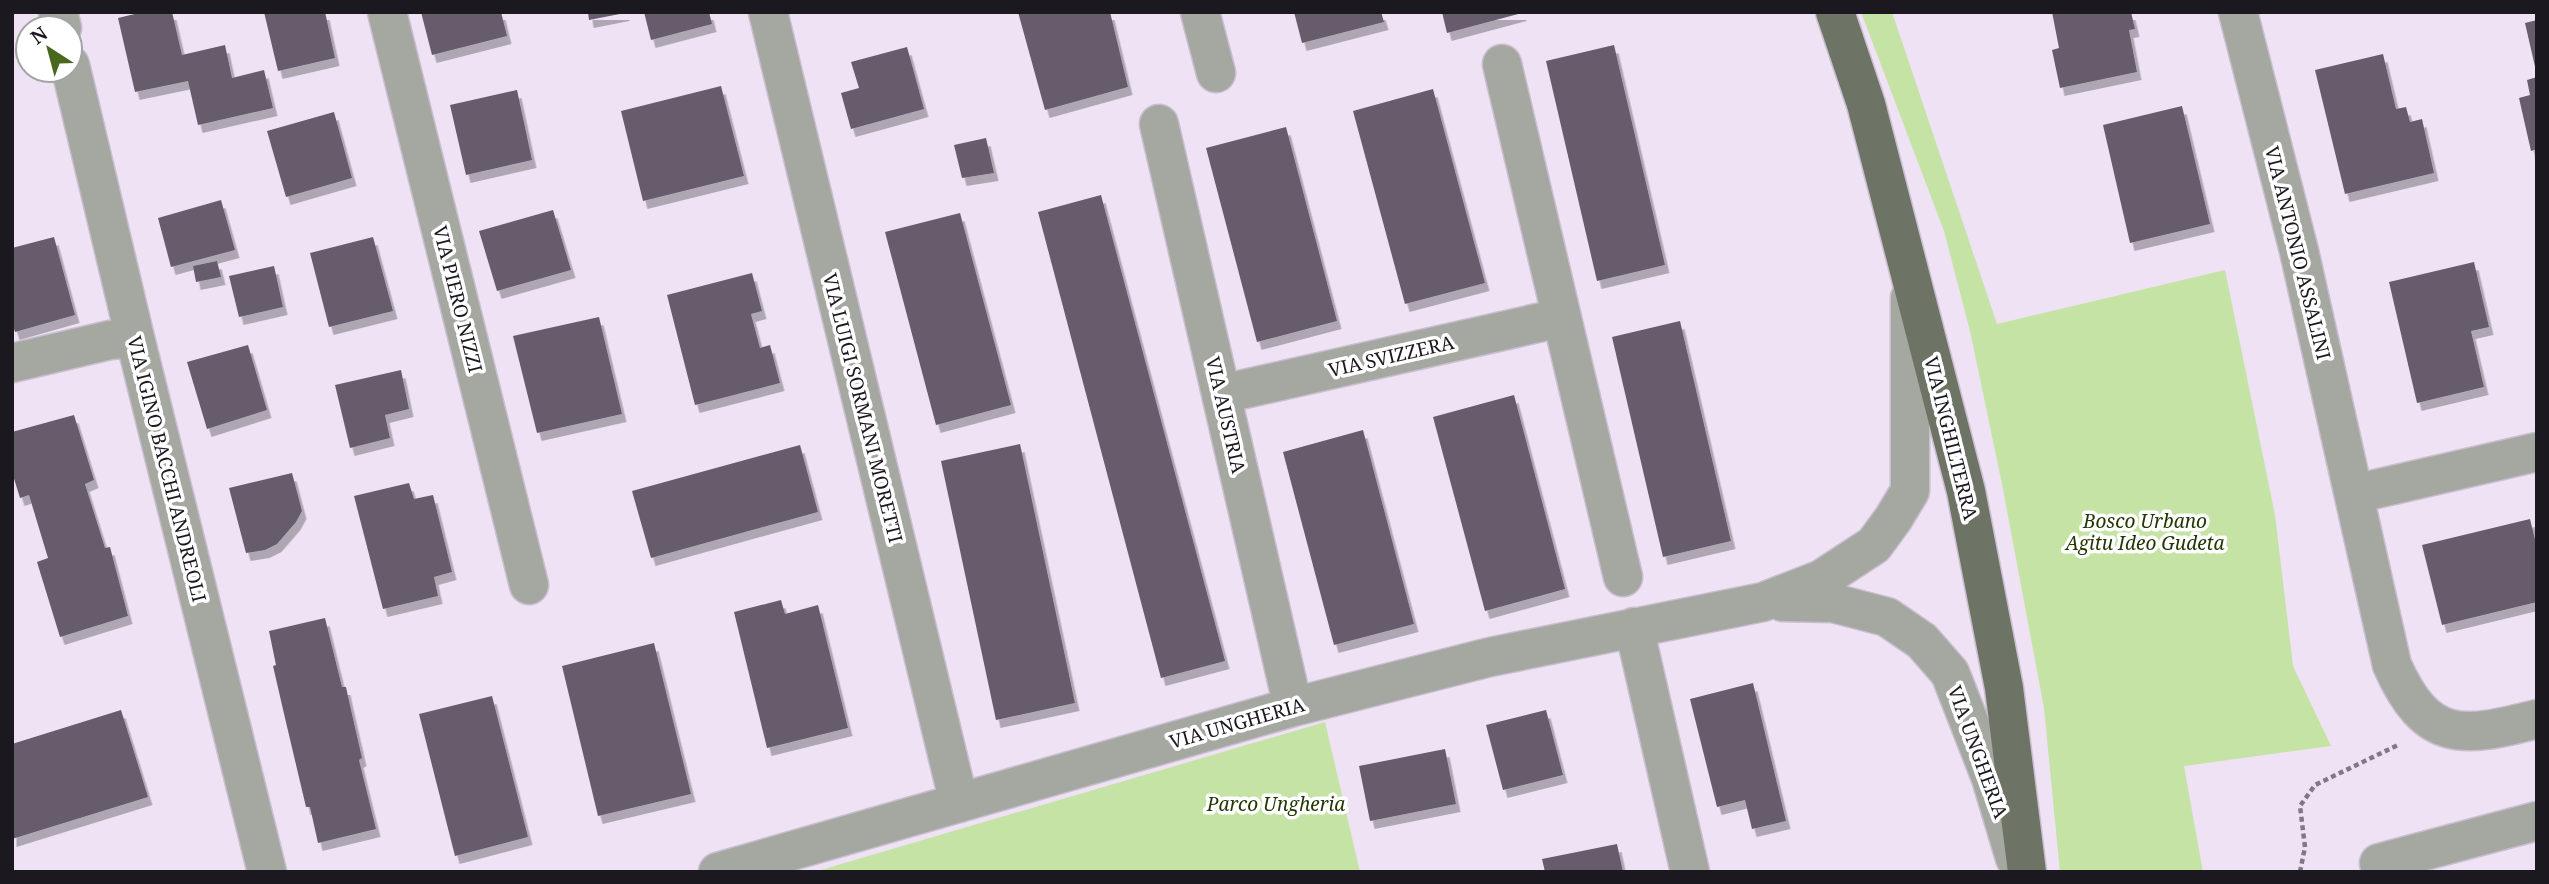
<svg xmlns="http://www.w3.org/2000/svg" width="2549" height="884" viewBox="0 0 2549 884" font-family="'Noto Serif',serif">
<defs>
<filter id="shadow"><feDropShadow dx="4.5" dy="8" stdDeviation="0" flood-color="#0004"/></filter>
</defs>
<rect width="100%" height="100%" fill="#eee2f4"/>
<path fill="#c5e3a5" d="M 1861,12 L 1892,12 L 1997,324 L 2225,270 L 2275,515 L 2293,666 L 2331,746 L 2184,766 L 2203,872 L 2060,872 L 2044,708 L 2002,484 L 1970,331 L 1944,231 Z
M 1325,722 L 1360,872 L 814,872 Z"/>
<path fill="#665c6c" filter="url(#shadow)" d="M 143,12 L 172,12 L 182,55 L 225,45 L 232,78 L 264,70 L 273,108 L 198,125 L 188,81 L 135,92 L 118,18 Z
M 264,12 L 325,12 L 335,58 L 278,71 Z
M 421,12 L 501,12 L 507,36 L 432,55 Z
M 588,12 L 625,12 L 625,13 L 589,20 Z
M 644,12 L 709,12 L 712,24 L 651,40 Z
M 1018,12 L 1110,12 L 1128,87 L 1045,110 Z
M 1294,12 L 1381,12 L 1384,22 L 1302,43 Z
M 1442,12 L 1522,12 L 1522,13 L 1447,33 Z
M 2052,12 L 2131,12 L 2135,29 L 2129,30 L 2137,72 L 2060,88 L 2052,50 L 2059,48 Z
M 2537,20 L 2537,71 L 2536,71 L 2525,23 Z
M 1614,45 L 1665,265 L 1597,281 L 1546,61 Z
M 907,47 L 924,109 L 851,129 L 841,93 L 859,88 L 851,62 Z
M 2383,54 L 2396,109 L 2406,107 L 2410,122 L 2422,119 L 2434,173 L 2345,194 L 2315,70 Z
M 2537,77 L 2537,149 L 2531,151 L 2519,98 L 2530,95 L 2527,80 Z
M 721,86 L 744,176 L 643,201 L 621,111 Z
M 1433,89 L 1485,283 L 1405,304 L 1353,111 Z
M 517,90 L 532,160 L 466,175 L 450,105 Z
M 2182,106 L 2210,224 L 2130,243 L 2103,125 Z
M 334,112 L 352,178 L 286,197 L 267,131 Z
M 1286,127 L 1337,321 L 1257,342 L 1206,148 Z
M 986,138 L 994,173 L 962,178 L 954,145 Z
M 1101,195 L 1225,661 L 1161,678 L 1038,212 Z
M 221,200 L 235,250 L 171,267 L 158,218 Z
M 553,210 L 571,270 L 497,291 L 479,231 Z
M 960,213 L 1011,405 L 936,425 L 885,232 Z
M 54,237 L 75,315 L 15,332 L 12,322 L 12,248 Z
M 373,237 L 393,311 L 329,327 L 310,253 Z
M 217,261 L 221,277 L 196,282 L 193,266 Z
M 2474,262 L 2489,327 L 2471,331 L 2484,387 L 2417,403 L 2389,282 Z
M 274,266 L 283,307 L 239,317 L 229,276 Z
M 752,273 L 762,311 L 751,314 L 760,348 L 770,345 L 780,383 L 695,405 L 667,295 Z
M 599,317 L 622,414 L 537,433 L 513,336 Z
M 1680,321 L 1731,541 L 1663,557 L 1612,337 Z
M 248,345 L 267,410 L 207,429 L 187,362 Z
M 401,370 L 409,409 L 385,415 L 390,438 L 350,448 L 335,385 Z
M 1514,395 L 1565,589 L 1485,611 L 1433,417 Z
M 74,415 L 94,480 L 85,484 L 105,548 L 110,547 L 128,616 L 60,637 L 37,562 L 48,558 L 29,495 L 20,498 L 12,472 L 12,432 Z
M 1363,430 L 1414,624 L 1334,645 L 1283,452 Z
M 1020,444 L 1075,703 L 996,720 L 941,461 Z
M 800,445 L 818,512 L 651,558 L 632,491 Z
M 292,473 L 302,511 L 296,522 L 277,544 L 265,550 L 246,553 L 229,488 Z
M 409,483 L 414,499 L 433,495 L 452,572 L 434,577 L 438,596 L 383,609 L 354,496 Z
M 2530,519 L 2537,548 L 2537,602 L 2442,625 L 2422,545 Z
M 781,600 L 785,614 L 818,605 L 848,728 L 767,748 L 734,612 Z
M 325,618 L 342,687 L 346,687 L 349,701 L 362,758 L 359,760 L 376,829 L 318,843 L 310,807 L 306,807 L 285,718 L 273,666 L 276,665 L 269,631 Z
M 654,643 L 691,794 L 598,816 L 562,666 Z
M 1753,683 L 1786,821 L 1752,829 L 1745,800 L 1717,807 L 1690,699 Z
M 492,696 L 528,837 L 455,856 L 419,714 Z
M 121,710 L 148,797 L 12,839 L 12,744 Z
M 1546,710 L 1563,775 L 1503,790 L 1486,725 Z
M 1445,749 L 1456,804 L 1370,821 L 1359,766 Z
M 1617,844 L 1623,872 L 1545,872 L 1542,859 Z"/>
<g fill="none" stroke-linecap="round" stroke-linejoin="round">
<g stroke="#c8bece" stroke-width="41">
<path id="minor" d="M 58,12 L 62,28
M 387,12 L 529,585
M 768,12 L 959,803
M 1200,12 L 1216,73
M 2238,12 L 2299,251 L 2392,665 C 2427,744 2462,738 2537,719
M 1502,64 L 1623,577
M 70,65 L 135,338 L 267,872
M 1159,124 L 1293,707
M 12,363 L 110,340 L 135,338
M 1222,394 L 1560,318
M 2354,494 L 2537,452
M 1783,602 L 1833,603 L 1887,617 L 1922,641 L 1950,673 L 1991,778 L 2015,858
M 1634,627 L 1690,872
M 2379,863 L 2537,821
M 718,872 L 1293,707 L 1490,657 L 1763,602 L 1822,579 L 1874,545 L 1893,519 L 1910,491 L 1910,298"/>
</g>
<g stroke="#c8bece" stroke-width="41">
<path id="major" d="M 1835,12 L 1866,104 L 1966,491 L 2004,688 L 2027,872"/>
</g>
<path stroke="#807985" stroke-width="4.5" stroke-dasharray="5 3.5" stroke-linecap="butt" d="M 2300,872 L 2305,847 L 2300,806 L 2315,785 L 2398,745"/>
<use href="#minor" stroke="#a4a8a0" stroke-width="38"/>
<use href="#major" stroke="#6d7466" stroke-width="38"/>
</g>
<g text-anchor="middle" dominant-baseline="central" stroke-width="7" stroke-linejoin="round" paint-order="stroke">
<g font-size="19" fill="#1c181f" stroke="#fff">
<text transform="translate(2298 253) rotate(76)">VIA ANTONIO ASSALINI</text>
<text transform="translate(458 299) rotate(76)">VIA PIERO NIZZI</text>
<text transform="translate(1391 356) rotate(-13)">VIA SVIZZERA</text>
<text transform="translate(863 408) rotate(76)">VIA LUIGI SORMANI MORETTI</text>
<text transform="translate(1226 415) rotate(77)">VIA AUSTRIA</text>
<text transform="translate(1951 438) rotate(76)">VIA INGHILTERRA</text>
<text transform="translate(167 469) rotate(76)">VIA IGINO BACCHI ANDREOLI</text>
<text transform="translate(1237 723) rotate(-16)">VIA UNGHERIA</text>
<text transform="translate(1978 752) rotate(70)">VIA UNGHERIA</text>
</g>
<g font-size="19" font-style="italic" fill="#233704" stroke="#fff">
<text x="2145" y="521">Bosco Urbano<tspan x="2145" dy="22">Agitu Ideo Gudeta</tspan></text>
<text x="1276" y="804">Parco Ungheria</text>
</g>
</g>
<rect width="2549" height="884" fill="none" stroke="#1c181f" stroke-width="28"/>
<g transform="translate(49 49) rotate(324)"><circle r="33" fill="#ffffff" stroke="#a4a3a5" stroke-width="2"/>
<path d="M0-5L12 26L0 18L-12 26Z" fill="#49681d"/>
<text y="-10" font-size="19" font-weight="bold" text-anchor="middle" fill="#1c181f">N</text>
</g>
</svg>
